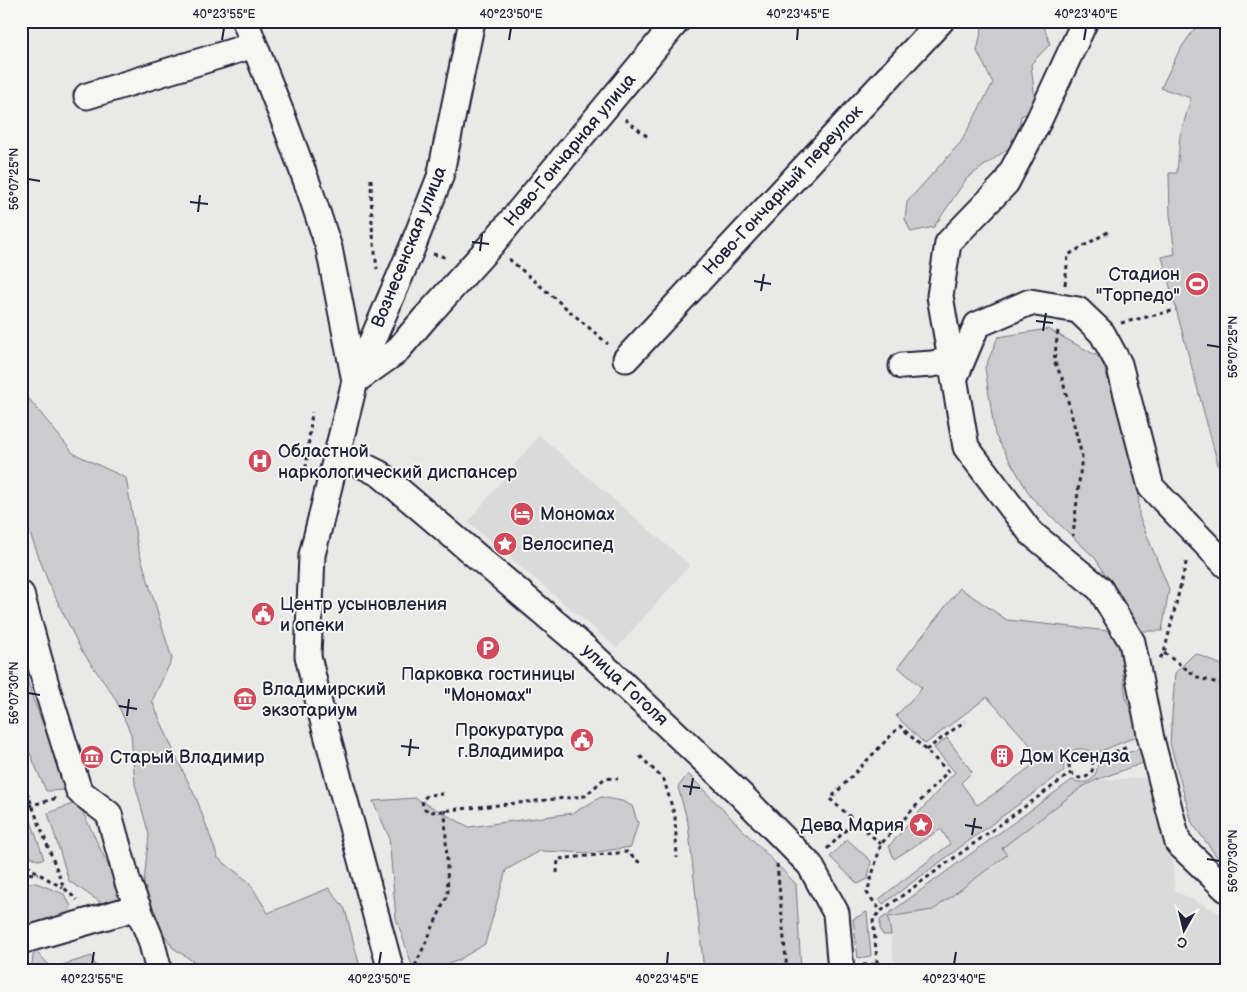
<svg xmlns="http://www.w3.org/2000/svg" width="1247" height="992" viewBox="0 0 1247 992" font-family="'Balsamiq Sans',sans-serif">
<rect width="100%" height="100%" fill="#e9e9e7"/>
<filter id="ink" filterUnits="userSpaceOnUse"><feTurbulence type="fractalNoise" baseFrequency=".02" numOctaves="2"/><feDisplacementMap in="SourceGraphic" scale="10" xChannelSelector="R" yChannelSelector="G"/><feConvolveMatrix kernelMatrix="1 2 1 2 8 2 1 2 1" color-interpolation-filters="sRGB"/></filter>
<g filter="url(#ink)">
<path fill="#dadada" d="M 539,435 L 690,565 L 617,648 L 468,522 Z
M 1146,778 L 1170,827 L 1175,891 L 1226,916 L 1226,971 L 895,971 L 888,917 L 933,910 L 1007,855 L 1002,848 L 1082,787 L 1096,780 Z"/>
<path fill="#ccccce" stroke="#777784" d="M 985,21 L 1042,21 L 1050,44 L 1031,64 L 1035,100 L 1028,113 L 1021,116 L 1016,143 L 967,178 L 934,227 L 911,232 L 905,219 L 907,202 L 961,142 L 993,83 L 977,51 L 983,23 Z
M 1200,21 L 1226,21 L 1226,494 L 1162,257 L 1175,254 L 1170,215 L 1169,173 L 1177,173 L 1180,136 L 1191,98 L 1161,88 L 1179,51 Z
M 1048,329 L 1101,358 L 1138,470 L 1139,516 L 1169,589 L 1162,631 L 1142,631 L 1095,558 L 1031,497 L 995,435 L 985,368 L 998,337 Z
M 21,389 L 73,453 L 126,478 L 138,548 L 172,659 L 152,701 L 177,759 L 197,800 L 218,858 L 249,882 L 268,913 L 329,888 L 345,909 L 361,971 L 208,971 L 173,948 L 142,900 L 149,835 L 135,784 L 131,734 L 115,698 L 80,648 L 49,584 L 21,510 Z
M 960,588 L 1007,620 L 1118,632 L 1126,698 L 1140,735 L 1094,754 C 1079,742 1061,752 1064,771 L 883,904 L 879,899 L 950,844 L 941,829 L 894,859 L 889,846 L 955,772 L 934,748 L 947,738 L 972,772 L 961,783 L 977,805 L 997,792 L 1042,758 L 987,697 L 925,744 L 896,716 L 922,688 L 898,667 Z
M 1195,653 L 1226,667 L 1226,869 L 1192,823 L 1170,743 L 1175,673 Z
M 21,658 L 33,699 L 64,776 L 64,790 L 46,791 L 21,732 Z
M 1141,748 L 1143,763 L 1096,780 L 1082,787 L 1002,848 L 1007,855 L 933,910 L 888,917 L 891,935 L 883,935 L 880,929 L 880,920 L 1072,780 C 1088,786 1096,780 1098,764 Z
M 688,774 L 796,884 L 801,971 L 704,971 L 688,823 L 678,787 Z
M 601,797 L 622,801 L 632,806 L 638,823 L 631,847 L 591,853 L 540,851 L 506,870 L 485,944 L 457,961 L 425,971 L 414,971 L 396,918 L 389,837 L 373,801 L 415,798 L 469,827 L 573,813 Z
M 78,802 L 126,903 L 109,908 L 69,881 L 48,813 Z
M 24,813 L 31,821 L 44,859 L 37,860 L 21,850 L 21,814 Z
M 847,839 L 871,861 L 868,879 L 858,884 L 830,857 Z
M 21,882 L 36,883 L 64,894 L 71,906 L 66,918 L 21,931 Z
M 867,912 L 871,956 L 858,958 L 853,919 Z
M 34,949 L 52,968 L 92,956 L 97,971 L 31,971 Z"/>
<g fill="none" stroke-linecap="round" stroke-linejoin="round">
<g stroke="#22223b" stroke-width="29">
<path id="minor" d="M 245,21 L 283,118 L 309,188 L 329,248 L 355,381 L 312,555 L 308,656 L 322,716 L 391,971
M 1085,21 L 1039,120 L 1006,183 L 948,243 L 940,296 L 966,447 L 1031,533 L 1100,589 L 1132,642 L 1151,739 L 1178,843 L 1226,889
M 87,96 L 254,45
M 626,359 L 941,21
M 902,366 L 932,364 L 952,360
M 955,377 L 977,325 L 1030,302 L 1078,310 L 1102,333 L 1119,364 L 1151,487 L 1226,565
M 355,381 L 396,352 L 425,318 L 492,244 L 677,21
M 355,381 L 412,248 L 440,177 L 472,21
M 336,455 L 364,466 L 380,474 L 586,649 L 740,794 L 810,865 L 836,913 L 841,971
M 21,594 L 48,692 L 79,791 L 109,814 L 128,883 L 151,940 L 159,971
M 21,941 L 138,907"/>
</g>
<path stroke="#22223b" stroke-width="3" stroke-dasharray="4 4" stroke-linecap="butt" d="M 625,119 L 648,137
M 371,179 L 372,226 L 377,269
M 433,254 L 448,258
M 509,259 L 608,344
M 1065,285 L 1068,255 L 1108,232
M 1121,323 L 1176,310
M 1058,331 L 1054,361 L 1062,378 L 1082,456 L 1073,536
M 305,476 L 312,412
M 1164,653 L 1199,678 L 1226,685
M 1160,658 L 1164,653 L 1187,559
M 926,750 L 965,721
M1069 766a12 12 0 1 1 24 0a12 12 0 1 1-24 0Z
M 640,756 L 664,780 L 675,817 L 677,858
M 1092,760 L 1128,747
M 21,777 L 64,888 L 77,900
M 443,794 L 428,795 L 422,800 L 423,808 L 431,812 L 585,796 L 605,778 L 618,779
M 21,809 L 32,805 L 57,798
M 881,844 L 830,799 L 900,726 L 948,771 L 881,844 L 867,893 L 881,911 L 1071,773
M 827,849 L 855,821
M 21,860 L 39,874 L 63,888
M 777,864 L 787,971
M 21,873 L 38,874
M 557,873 L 558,859 L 627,852 L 640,863
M 182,965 L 190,971
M 863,965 L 878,964
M 415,966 L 448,894 L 445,810
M 878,971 L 873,919 L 881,911"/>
<use href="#minor" stroke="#f6f6f2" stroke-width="25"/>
</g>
</g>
<path fill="none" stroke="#22223b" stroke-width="2" d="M 222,40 L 224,28M 509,40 L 511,28M 797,40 L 798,28M 1084,40 L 1086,28M 28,179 L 40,181M 190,202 L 208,204M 198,212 L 200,195M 472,242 L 489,244M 480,251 L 482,234M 754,281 L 771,284M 761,291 L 764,274M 1036,321 L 1053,323M 1043,331 L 1046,313M 1207,345 L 1220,347M 28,693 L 40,695M 119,706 L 137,709M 127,716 L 129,699M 401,746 L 419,748M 409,756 L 411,739M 683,786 L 700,788M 690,795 L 693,778M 965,825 L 982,828M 972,835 L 975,818M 1207,859 L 1220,861M 92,964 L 94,952M 379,964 L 381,952M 667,964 L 668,952M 954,964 L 956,952"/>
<defs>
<g id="stadium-disc" transform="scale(1.25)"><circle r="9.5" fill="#d1495b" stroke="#f6f6f2"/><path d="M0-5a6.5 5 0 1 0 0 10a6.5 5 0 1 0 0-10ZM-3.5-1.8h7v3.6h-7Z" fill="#fff"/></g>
<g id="hospital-disc" transform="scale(1.25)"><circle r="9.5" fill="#d1495b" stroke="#f6f6f2"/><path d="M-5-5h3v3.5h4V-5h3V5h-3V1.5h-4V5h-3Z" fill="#fff"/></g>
<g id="hotel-disc" transform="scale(1.25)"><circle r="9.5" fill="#d1495b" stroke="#f6f6f2"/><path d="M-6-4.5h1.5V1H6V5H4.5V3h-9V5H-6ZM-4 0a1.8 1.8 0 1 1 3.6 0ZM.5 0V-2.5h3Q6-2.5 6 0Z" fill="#fff"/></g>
<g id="sight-disc" transform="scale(1.25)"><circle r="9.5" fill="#d1495b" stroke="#f6f6f2"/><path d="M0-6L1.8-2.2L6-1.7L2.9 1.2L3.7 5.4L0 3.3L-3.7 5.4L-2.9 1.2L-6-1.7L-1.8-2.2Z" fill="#fff"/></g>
<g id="civic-disc" transform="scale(1.25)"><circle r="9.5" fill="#d1495b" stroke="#f6f6f2"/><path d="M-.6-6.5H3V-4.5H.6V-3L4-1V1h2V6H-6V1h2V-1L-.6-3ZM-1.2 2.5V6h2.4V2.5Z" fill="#fff"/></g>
<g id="parking-disc" transform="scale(1.25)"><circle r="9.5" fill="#d1495b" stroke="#f6f6f2"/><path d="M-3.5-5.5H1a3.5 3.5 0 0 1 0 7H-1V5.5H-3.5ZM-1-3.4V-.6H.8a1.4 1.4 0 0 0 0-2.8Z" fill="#fff"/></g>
<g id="museum-disc" transform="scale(1.25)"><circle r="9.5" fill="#d1495b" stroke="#f6f6f2"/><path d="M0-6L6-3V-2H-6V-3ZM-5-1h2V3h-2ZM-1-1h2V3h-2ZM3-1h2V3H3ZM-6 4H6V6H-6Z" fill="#fff"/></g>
<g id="building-disc" transform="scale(1.25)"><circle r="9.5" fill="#d1495b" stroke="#f6f6f2"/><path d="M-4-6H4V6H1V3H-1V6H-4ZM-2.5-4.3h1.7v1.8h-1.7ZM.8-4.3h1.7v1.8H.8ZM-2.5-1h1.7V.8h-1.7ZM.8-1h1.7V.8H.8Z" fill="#fff"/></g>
</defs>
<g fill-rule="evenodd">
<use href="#stadium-disc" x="1197" y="284"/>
<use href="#hospital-disc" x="260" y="461"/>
<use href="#hotel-disc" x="522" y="514"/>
<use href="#sight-disc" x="505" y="544"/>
<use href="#civic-disc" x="263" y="614"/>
<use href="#parking-disc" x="488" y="648"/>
<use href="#museum-disc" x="245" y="699"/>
<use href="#civic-disc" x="582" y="740"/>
<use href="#building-disc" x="1002" y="756"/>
<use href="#museum-disc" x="92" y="757"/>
<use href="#sight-disc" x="921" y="825"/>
</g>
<g text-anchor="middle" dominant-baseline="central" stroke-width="4" stroke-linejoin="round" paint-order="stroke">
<g font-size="18" fill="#22223b" stroke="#f6f6f2">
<text transform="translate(570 150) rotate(-50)">Ново-Гончарная улица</text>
<text transform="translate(783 190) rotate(-47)">Ново-Гончарный переулок</text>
<text transform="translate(409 247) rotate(-68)">Вознесенская улица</text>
<text transform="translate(625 685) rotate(43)">улица Гоголя</text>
</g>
<g font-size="18" fill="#22223b" stroke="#f6f6f2" text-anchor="start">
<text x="1180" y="274" text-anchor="end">Стадион<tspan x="1180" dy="21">"Торпедо"</tspan></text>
<text x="278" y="451">Областной<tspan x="278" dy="21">наркологический диспансер</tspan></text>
<text x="540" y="514">Мономах</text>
<text x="522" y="544">Велосипед</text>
<text x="280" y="604">Центр усыновления<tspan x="280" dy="21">и опеки</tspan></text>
<text x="488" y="674" text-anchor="middle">Парковка гостиницы<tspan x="488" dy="21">"Мономах"</tspan></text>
<text x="262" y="689">Владимирский<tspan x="262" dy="21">экзотариум</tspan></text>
<text x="564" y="730" text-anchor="end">Прокуратура<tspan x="564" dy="21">г.Владимира</tspan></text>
<text x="1020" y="756">Дом Ксендза</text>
<text x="110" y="757">Старый Владимир</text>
<text x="904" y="825" text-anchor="end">Дева Мария</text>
</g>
</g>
<rect width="1247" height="992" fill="none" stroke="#f6f6f2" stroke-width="55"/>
<g transform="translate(1184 930) rotate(188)" stroke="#f6f6f2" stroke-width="4" paint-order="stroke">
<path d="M0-4L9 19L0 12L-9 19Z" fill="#22223b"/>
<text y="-8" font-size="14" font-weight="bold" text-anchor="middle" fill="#22223b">С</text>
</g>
<rect x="28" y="28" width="1192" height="936" fill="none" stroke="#22223b" stroke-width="2"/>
<g font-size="12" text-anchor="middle" fill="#22223b">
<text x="224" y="18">40°23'55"E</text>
<text x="511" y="18">40°23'50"E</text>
<text x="798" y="18">40°23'45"E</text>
<text x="1086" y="18">40°23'40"E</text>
<text transform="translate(14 179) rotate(-90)" y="4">56°07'25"N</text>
<text transform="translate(1233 347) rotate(-90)" y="4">56°07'25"N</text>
<text transform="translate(14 693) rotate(-90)" y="4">56°07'30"N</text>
<text transform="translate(1233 861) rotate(-90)" y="4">56°07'30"N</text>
<text x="92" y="983">40°23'55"E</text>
<text x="379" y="983">40°23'50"E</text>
<text x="667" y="983">40°23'45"E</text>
<text x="954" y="983">40°23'40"E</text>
</g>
</svg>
